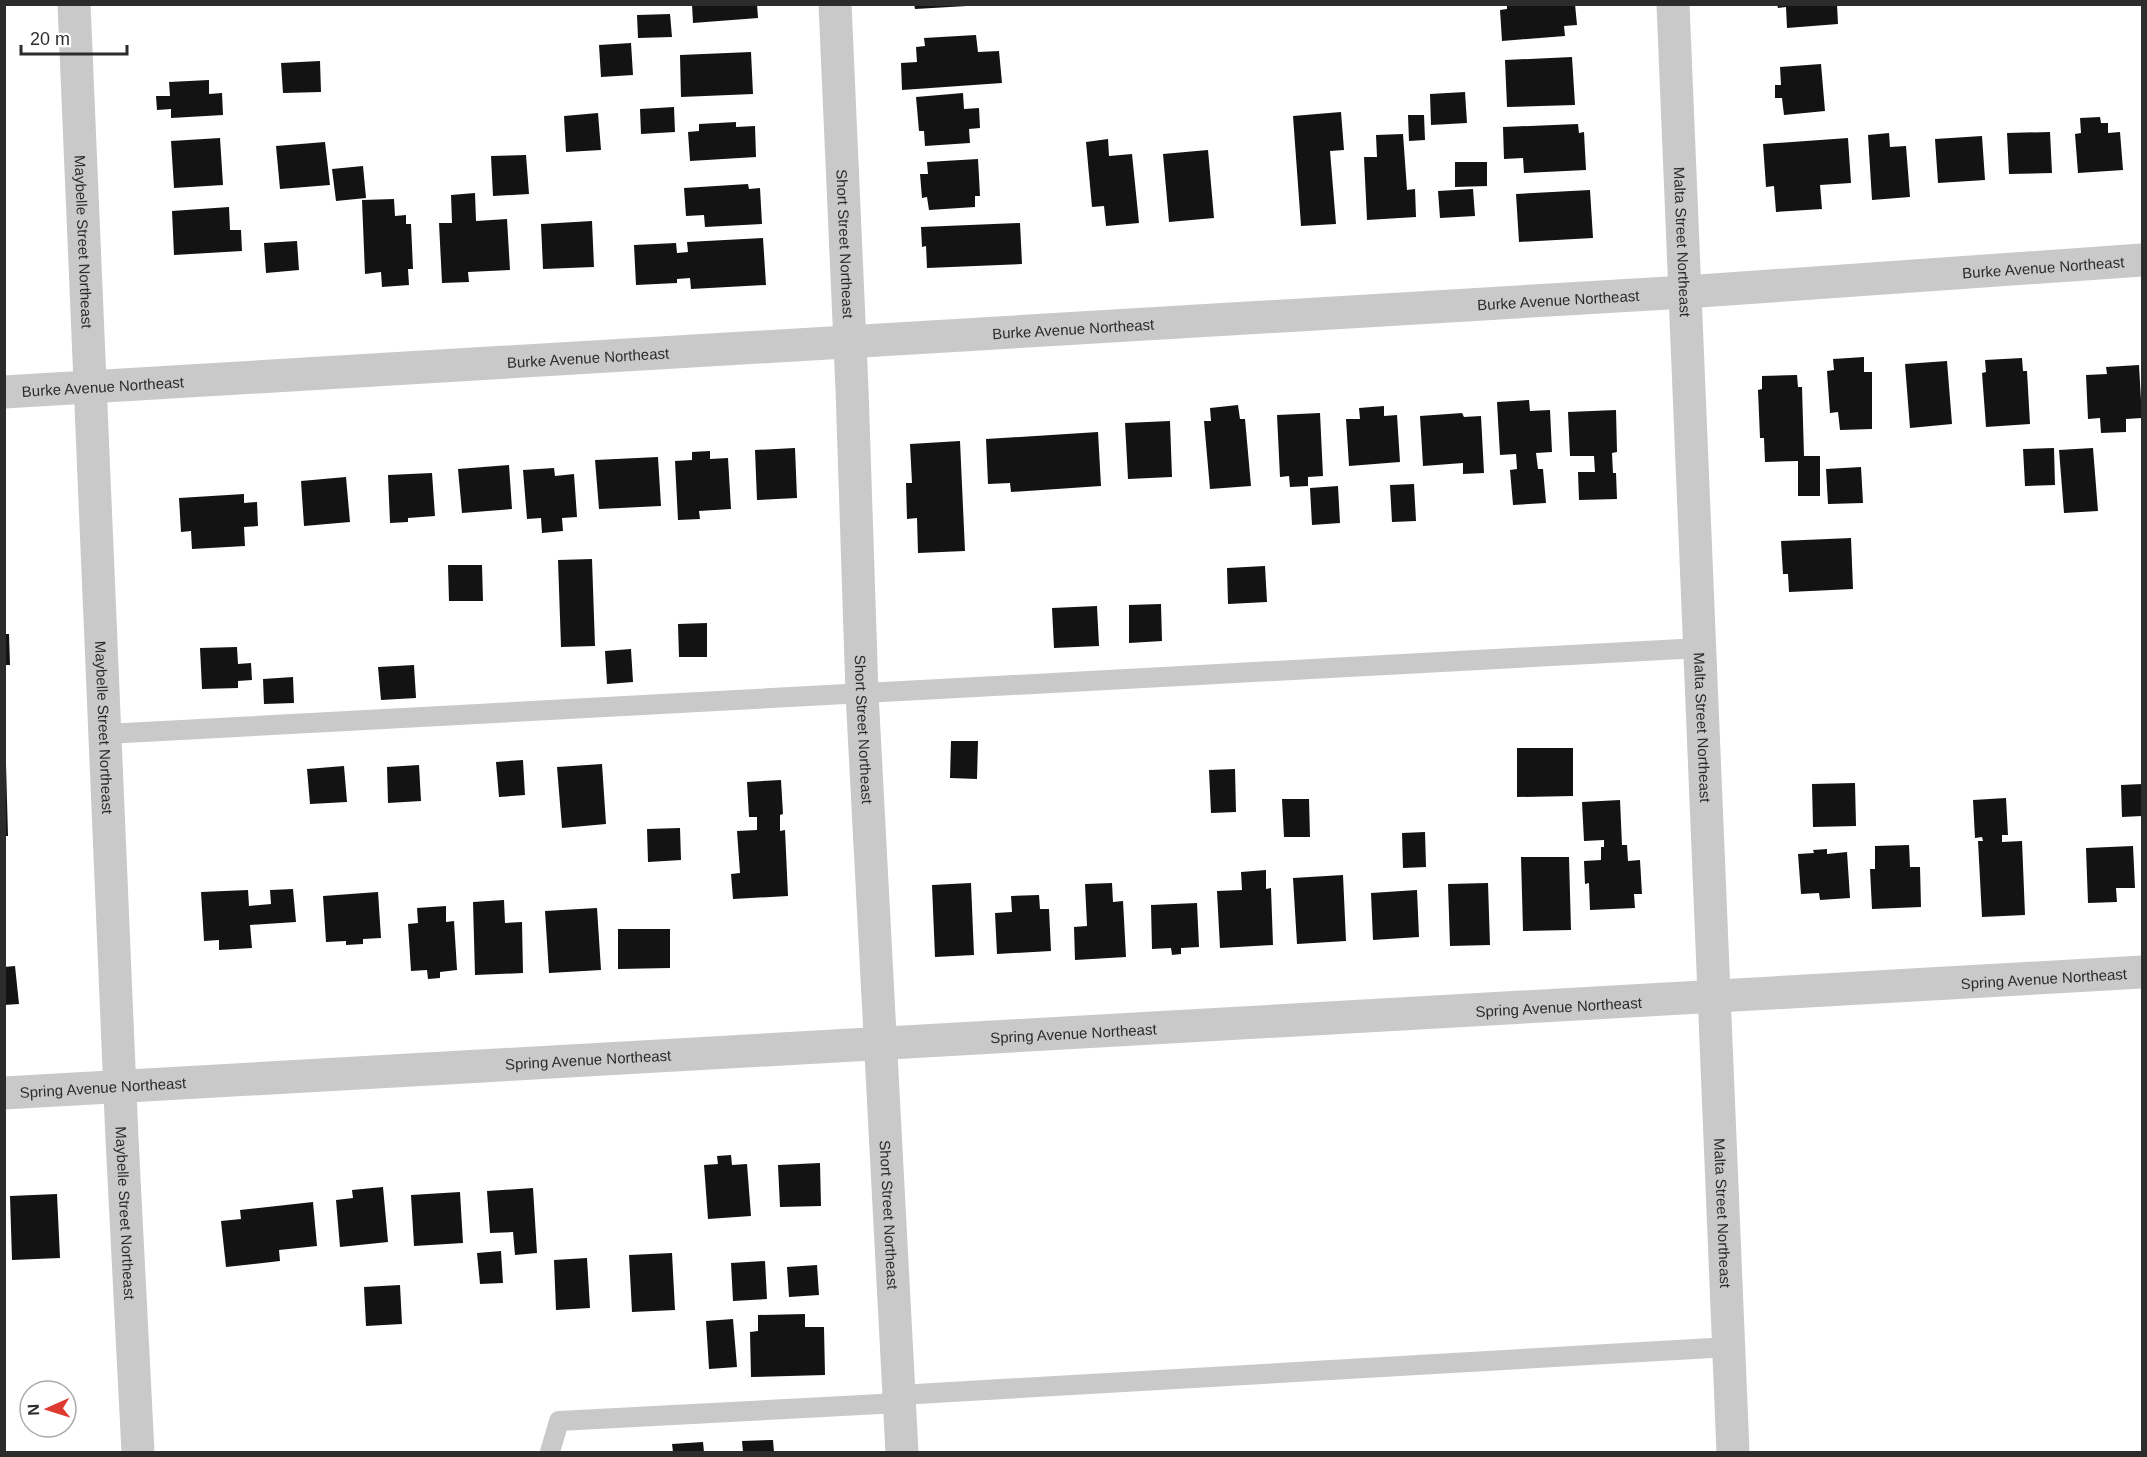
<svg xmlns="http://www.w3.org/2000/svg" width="2147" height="1457" viewBox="0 0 2147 1457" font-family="Arial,sans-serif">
<rect width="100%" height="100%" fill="#fff"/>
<path fill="#131313" d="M 692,4 L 757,4 L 758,18 L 693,23 Z
M 914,4 L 967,4 L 967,6 L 915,9 Z
M 1507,4 L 1575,4 L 1577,25 L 1564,26 L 1565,36 L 1502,41 L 1500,10 L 1507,9 Z
M 1777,4 L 1837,4 L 1838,24 L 1787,28 L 1786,7 L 1778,8 Z
M 670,14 L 672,37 L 638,38 L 637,15 Z
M 976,35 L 978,52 L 999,51 L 1002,83 L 902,90 L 901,63 L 917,62 L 916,47 L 925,46 L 924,38 Z
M 631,43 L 633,75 L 601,77 L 599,45 Z
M 751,52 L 753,94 L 681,97 L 680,55 Z
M 1572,57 L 1575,105 L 1507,107 L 1505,60 Z
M 320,61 L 321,92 L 283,93 L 281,63 Z
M 1821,64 L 1825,111 L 1784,115 L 1782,98 L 1775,98 L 1775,85 L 1781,85 L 1780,67 Z
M 209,80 L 209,94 L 222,93 L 223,115 L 171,118 L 171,109 L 157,110 L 156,96 L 170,96 L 169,82 Z
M 1465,92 L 1467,123 L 1431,125 L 1430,94 Z
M 963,93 L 964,109 L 979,108 L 980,128 L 969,129 L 970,143 L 925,146 L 924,131 L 919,131 L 916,97 Z
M 674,107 L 675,132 L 641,134 L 640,109 Z
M 1341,112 L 1344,150 L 1330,151 L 1336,224 L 1301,226 L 1293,116 Z
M 598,113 L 601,150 L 566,152 L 564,116 Z
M 1408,115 L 1424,115 L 1425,140 L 1409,141 Z
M 2100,117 L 2101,123 L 2108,123 L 2108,133 L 2120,132 L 2123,170 L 2078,173 L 2075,134 L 2081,133 L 2080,118 Z
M 736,122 L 736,127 L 755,126 L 756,157 L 690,161 L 688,132 L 699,131 L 699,124 Z
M 1578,124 L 1579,133 L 1584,132 L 1586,170 L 1524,173 L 1523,158 L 1504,159 L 1503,127 Z
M 2050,132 L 2052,173 L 2009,174 L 2007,133 Z
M 1889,133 L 1890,147 L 1906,146 L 1910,197 L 1872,200 L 1868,135 Z
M 1403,134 L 1407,190 L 1415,189 L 1416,217 L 1367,220 L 1364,157 L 1377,157 L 1376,135 Z
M 1982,136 L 1985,180 L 1938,183 L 1935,139 Z
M 220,138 L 223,185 L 174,188 L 171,141 Z
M 1848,138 L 1851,183 L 1820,185 L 1822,209 L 1776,212 L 1774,186 L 1766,187 L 1763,144 Z
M 1108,139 L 1109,156 L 1132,154 L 1139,223 L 1106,226 L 1104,206 L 1092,207 L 1086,142 Z
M 325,142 L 330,185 L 280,189 L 276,146 Z
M 1208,150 L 1214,218 L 1169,222 L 1163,154 Z
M 526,155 L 529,194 L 493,196 L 491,156 Z
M 978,159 L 980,196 L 975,196 L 975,207 L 929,210 L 927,197 L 922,198 L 920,174 L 928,174 L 927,162 Z
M 1455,162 L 1487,162 L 1487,186 L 1455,187 Z
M 363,166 L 366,198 L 336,201 L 332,169 Z
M 748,184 L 749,189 L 760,188 L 762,224 L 705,227 L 704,215 L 686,216 L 684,188 Z
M 1473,189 L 1475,216 L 1440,218 L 1438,191 Z
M 1590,190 L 1593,238 L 1519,242 L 1516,194 Z
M 475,193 L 476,221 L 507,219 L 510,270 L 468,272 L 469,282 L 442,283 L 439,223 L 452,223 L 451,195 Z
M 394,199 L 395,216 L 406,215 L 406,224 L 411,224 L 413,269 L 408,269 L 409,285 L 382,287 L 381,272 L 365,274 L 362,200 Z
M 229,207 L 230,230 L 241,230 L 242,251 L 174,255 L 172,211 Z
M 592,221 L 594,267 L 543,269 L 541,224 Z
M 1020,223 L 1022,264 L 927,268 L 926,246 L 922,247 L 921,227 Z
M 763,238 L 766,285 L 691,289 L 690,278 L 677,279 L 677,283 L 636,285 L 634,245 L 676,243 L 677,253 L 688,252 L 687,242 Z
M 297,241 L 299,270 L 266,273 L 264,243 Z
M 1864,357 L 1864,372 L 1872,372 L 1872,429 L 1840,430 L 1838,412 L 1830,413 L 1827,371 L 1834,370 L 1833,359 Z
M 2022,358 L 2023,371 L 2027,371 L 2030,424 L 1986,427 L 1982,373 L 1986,372 L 1985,360 Z
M 1947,361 L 1952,424 L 1910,428 L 1905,364 Z
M 2139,365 L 2142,418 L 2126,419 L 2126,432 L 2101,433 L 2100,418 L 2088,419 L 2086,375 L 2107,374 L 2106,367 Z
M 1797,375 L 1798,387 L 1802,387 L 1804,456 L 1820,456 L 1820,496 L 1798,496 L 1798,461 L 1765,462 L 1764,438 L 1760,438 L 1758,390 L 1762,389 L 1762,376 Z
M 1529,400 L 1530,411 L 1550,410 L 1552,452 L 1536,453 L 1538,469 L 1543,469 L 1546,503 L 1513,505 L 1510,470 L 1517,469 L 1516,454 L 1500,455 L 1497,402 Z
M 1238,405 L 1240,419 L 1245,419 L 1251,486 L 1210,489 L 1204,421 L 1211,421 L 1210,408 Z
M 1384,406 L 1384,416 L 1397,415 L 1400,462 L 1349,466 L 1346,419 L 1360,419 L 1359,408 Z
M 1616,410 L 1617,452 L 1612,453 L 1613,473 L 1616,473 L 1617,499 L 1579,500 L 1578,472 L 1595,472 L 1594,456 L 1570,456 L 1568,412 Z
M 1320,413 L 1323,476 L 1308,477 L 1308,486 L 1290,487 L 1289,476 L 1280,477 L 1277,415 Z
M 1462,413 L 1464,417 L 1481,416 L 1484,473 L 1463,474 L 1463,463 L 1423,466 L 1420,416 Z
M 1170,421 L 1172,477 L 1128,479 L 1125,423 Z
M 1098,432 L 1101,486 L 1011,492 L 1010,483 L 988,484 L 986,439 Z
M 960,441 L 965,551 L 918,553 L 917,518 L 907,519 L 906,483 L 912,483 L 910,444 Z
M 795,448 L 797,498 L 757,500 L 755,450 Z
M 2054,448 L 2055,485 L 2025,486 L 2023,449 Z
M 2093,448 L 2098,511 L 2064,513 L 2059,450 Z
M 710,451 L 710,459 L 728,458 L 731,509 L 699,511 L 700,519 L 678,520 L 675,461 L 692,460 L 692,452 Z
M 658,457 L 661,506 L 599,509 L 595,460 Z
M 509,465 L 512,509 L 462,513 L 458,469 Z
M 1861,467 L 1863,503 L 1828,504 L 1826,469 Z
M 554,468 L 555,476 L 574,474 L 577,517 L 562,518 L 563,531 L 542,533 L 541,518 L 527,519 L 523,470 Z
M 432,473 L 435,516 L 408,518 L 408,522 L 390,523 L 388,475 Z
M 346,477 L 350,522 L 304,526 L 301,481 Z
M 1414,484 L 1416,521 L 1392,522 L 1390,485 Z
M 1338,486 L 1340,523 L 1312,525 L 1310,488 Z
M 244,494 L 244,503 L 257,502 L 258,526 L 244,527 L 245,546 L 192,549 L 191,531 L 181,532 L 179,498 Z
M 1851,538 L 1853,589 L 1789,592 L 1788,574 L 1783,574 L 1781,541 Z
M 592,559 L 595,646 L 561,647 L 558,560 Z
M 448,565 L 482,565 L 483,601 L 449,601 Z
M 1265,566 L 1267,602 L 1228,604 L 1227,568 Z
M 1161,604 L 1162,641 L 1129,643 L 1129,605 Z
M 1097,606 L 1099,646 L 1054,648 L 1052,608 Z
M 707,623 L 707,657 L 679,657 L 678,624 Z
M 4,634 L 9,634 L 10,665 L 4,665 Z
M 237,647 L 238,664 L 251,663 L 252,680 L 238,681 L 238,688 L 202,689 L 200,648 Z
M 631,649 L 633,682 L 607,684 L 605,651 Z
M 414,665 L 416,698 L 381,700 L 378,667 Z
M 293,677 L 294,703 L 264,704 L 263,679 Z
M 951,741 L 978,741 L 977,779 L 950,778 Z
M 1517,748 L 1573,748 L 1573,796 L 1517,797 Z
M 523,760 L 525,795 L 499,797 L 496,762 Z
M 4,764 L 6,764 L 8,836 L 4,836 Z
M 602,764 L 606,824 L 562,828 L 557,767 Z
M 419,765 L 421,801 L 388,803 L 387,767 Z
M 344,766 L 347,802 L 310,804 L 307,769 Z
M 1235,769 L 1236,812 L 1211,813 L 1209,770 Z
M 781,780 L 783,814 L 780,815 L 780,831 L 785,830 L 788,896 L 733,899 L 731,874 L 740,873 L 737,831 L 757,830 L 757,817 L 749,817 L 747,782 Z
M 1855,783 L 1856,826 L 1813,827 L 1812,784 Z
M 2142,784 L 2142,816 L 2122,817 L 2121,785 Z
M 2006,798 L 2008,835 L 2002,835 L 2002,842 L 2022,841 L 2025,915 L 1982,917 L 1978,841 L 1983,841 L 1982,837 L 1975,838 L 1973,800 Z
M 1282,799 L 1309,799 L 1310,837 L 1284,837 Z
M 1620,800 L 1622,845 L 1627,845 L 1628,861 L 1640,860 L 1642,894 L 1634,894 L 1635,908 L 1590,910 L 1589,883 L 1585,884 L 1584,861 L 1601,860 L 1601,847 L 1604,847 L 1604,840 L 1584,841 L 1582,802 Z
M 680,828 L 681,860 L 648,862 L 647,829 Z
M 1425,832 L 1426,867 L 1403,868 L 1402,833 Z
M 1909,845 L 1910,867 L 1920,867 L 1921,907 L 1872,909 L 1870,869 L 1875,869 L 1875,846 Z
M 2133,846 L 2135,888 L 2116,888 L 2117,902 L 2088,903 L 2086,848 Z
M 1827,849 L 1827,854 L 1847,852 L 1850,898 L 1820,900 L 1819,893 L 1801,894 L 1798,854 L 1814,853 L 1813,850 Z
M 1521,857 L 1569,857 L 1571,930 L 1523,931 Z
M 1266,870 L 1266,889 L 1271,888 L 1273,945 L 1220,948 L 1217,891 L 1242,890 L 1241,872 Z
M 1343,875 L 1346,941 L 1297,944 L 1293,878 Z
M 971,883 L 974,955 L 935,957 L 932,885 Z
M 1112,883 L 1113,902 L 1123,901 L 1126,957 L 1075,960 L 1074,927 L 1087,926 L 1085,884 Z
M 1488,883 L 1490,945 L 1450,946 L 1448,884 Z
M 293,889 L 296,922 L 250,925 L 252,948 L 219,950 L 219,940 L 204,941 L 201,892 L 248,890 L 249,906 L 271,904 L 270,890 Z
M 1417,890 L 1419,937 L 1373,940 L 1371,893 Z
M 378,892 L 381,938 L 363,939 L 363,944 L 346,945 L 346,941 L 326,942 L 323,896 Z
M 1039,895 L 1040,909 L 1049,909 L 1051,951 L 997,954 L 995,913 L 1012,912 L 1011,896 Z
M 504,900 L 505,923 L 522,922 L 523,973 L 475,975 L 473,902 Z
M 1197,903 L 1199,947 L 1181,948 L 1181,954 L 1172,955 L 1171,948 L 1152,949 L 1151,905 Z
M 446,906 L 446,922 L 454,921 L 457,970 L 440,972 L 440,978 L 428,979 L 427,970 L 411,971 L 408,924 L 418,923 L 417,908 Z
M 597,908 L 601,970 L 549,973 L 545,911 Z
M 618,929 L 670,929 L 670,968 L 618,969 Z
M 15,966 L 19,1004 L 4,1005 L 4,967 Z
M 731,1155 L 732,1165 L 747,1164 L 751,1216 L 708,1219 L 704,1165 L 718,1164 L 717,1156 Z
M 820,1163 L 821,1206 L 780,1207 L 778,1165 Z
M 383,1187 L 388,1242 L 340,1247 L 336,1200 L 353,1198 L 352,1190 Z
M 533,1188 L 537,1253 L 515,1255 L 513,1232 L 490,1233 L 487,1191 Z
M 460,1192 L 463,1243 L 414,1246 L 411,1195 Z
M 57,1194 L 60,1258 L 12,1260 L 10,1196 Z
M 313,1202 L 317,1246 L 279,1250 L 280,1261 L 226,1267 L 221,1221 L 241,1219 L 240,1210 Z
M 501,1251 L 503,1283 L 480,1284 L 477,1253 Z
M 672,1253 L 675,1310 L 632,1312 L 629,1255 Z
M 587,1258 L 590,1308 L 556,1310 L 554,1260 Z
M 765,1261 L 767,1299 L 733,1301 L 731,1263 Z
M 817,1265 L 819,1295 L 789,1297 L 787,1267 Z
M 400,1285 L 402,1324 L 366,1326 L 364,1287 Z
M 805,1314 L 805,1327 L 824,1327 L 825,1375 L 751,1377 L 750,1332 L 758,1331 L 758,1315 Z
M 733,1319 L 737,1367 L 709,1369 L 706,1321 Z
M 773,1440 L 774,1452 L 743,1452 L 742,1441 Z
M 703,1442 L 704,1452 L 673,1452 L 672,1444 Z"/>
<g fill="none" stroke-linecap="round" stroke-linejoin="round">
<path stroke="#c9c9c9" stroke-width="20" d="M 106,734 L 1700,648
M 899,1395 L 1729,1347
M 550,1452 L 559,1421 L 899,1403"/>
<g stroke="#c9c9c9" stroke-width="33">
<path id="s1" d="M 74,4 L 122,1139 L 138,1452"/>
<path id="s2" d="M 835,4 L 852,389 L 862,693 L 902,1452"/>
<path id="s3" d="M 1673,4 L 1733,1452"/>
<path id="s4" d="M 4,392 L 1685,292 L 2142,260"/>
<path id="s5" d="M 4,1093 C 717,1049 1430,1017 2142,972"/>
</g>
</g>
<g text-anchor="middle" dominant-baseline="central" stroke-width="6" stroke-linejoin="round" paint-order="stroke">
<g font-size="15" fill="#2c2c2c" stroke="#fff">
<text stroke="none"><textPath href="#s1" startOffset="238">Maybelle Street Northeast</textPath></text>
<text stroke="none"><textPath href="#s2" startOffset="240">Short Street Northeast</textPath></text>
<text stroke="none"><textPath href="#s3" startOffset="238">Malta Street Northeast</textPath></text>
<text stroke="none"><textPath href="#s4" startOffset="2043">Burke Avenue Northeast</textPath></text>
<text stroke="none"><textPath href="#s4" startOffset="1557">Burke Avenue Northeast</textPath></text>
<text stroke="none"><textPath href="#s4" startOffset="1071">Burke Avenue Northeast</textPath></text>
<text stroke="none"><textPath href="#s4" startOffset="585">Burke Avenue Northeast</textPath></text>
<text stroke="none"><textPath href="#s4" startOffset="99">Burke Avenue Northeast</textPath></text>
<text stroke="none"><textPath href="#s3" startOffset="724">Malta Street Northeast</textPath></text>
<text stroke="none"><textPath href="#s1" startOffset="724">Maybelle Street Northeast</textPath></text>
<text stroke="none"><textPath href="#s2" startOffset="726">Short Street Northeast</textPath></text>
<text stroke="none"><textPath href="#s5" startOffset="2043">Spring Avenue Northeast</textPath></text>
<text stroke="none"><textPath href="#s5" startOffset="1557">Spring Avenue Northeast</textPath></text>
<text stroke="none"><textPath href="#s5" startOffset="1071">Spring Avenue Northeast</textPath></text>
<text stroke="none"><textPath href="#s5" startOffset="585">Spring Avenue Northeast</textPath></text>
<text stroke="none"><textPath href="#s5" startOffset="99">Spring Avenue Northeast</textPath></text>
<text stroke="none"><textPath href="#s1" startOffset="1210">Maybelle Street Northeast</textPath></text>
<text stroke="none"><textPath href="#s2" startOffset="1212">Short Street Northeast</textPath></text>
<text stroke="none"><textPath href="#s3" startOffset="1210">Malta Street Northeast</textPath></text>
</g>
</g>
<rect width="2147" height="1457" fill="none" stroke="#2c2c2c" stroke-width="12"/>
<g transform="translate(48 1409) rotate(267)"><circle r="28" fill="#ffffff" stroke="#ababab" stroke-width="1.5"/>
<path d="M0-4.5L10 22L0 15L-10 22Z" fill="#df3a31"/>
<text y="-9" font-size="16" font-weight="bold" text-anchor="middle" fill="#2c2c2c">N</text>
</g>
<path d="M21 45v9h106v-9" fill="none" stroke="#2c2c2c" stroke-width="3"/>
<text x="30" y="45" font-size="18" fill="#2c2c2c" stroke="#ffffff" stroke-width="4.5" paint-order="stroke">20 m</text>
</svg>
